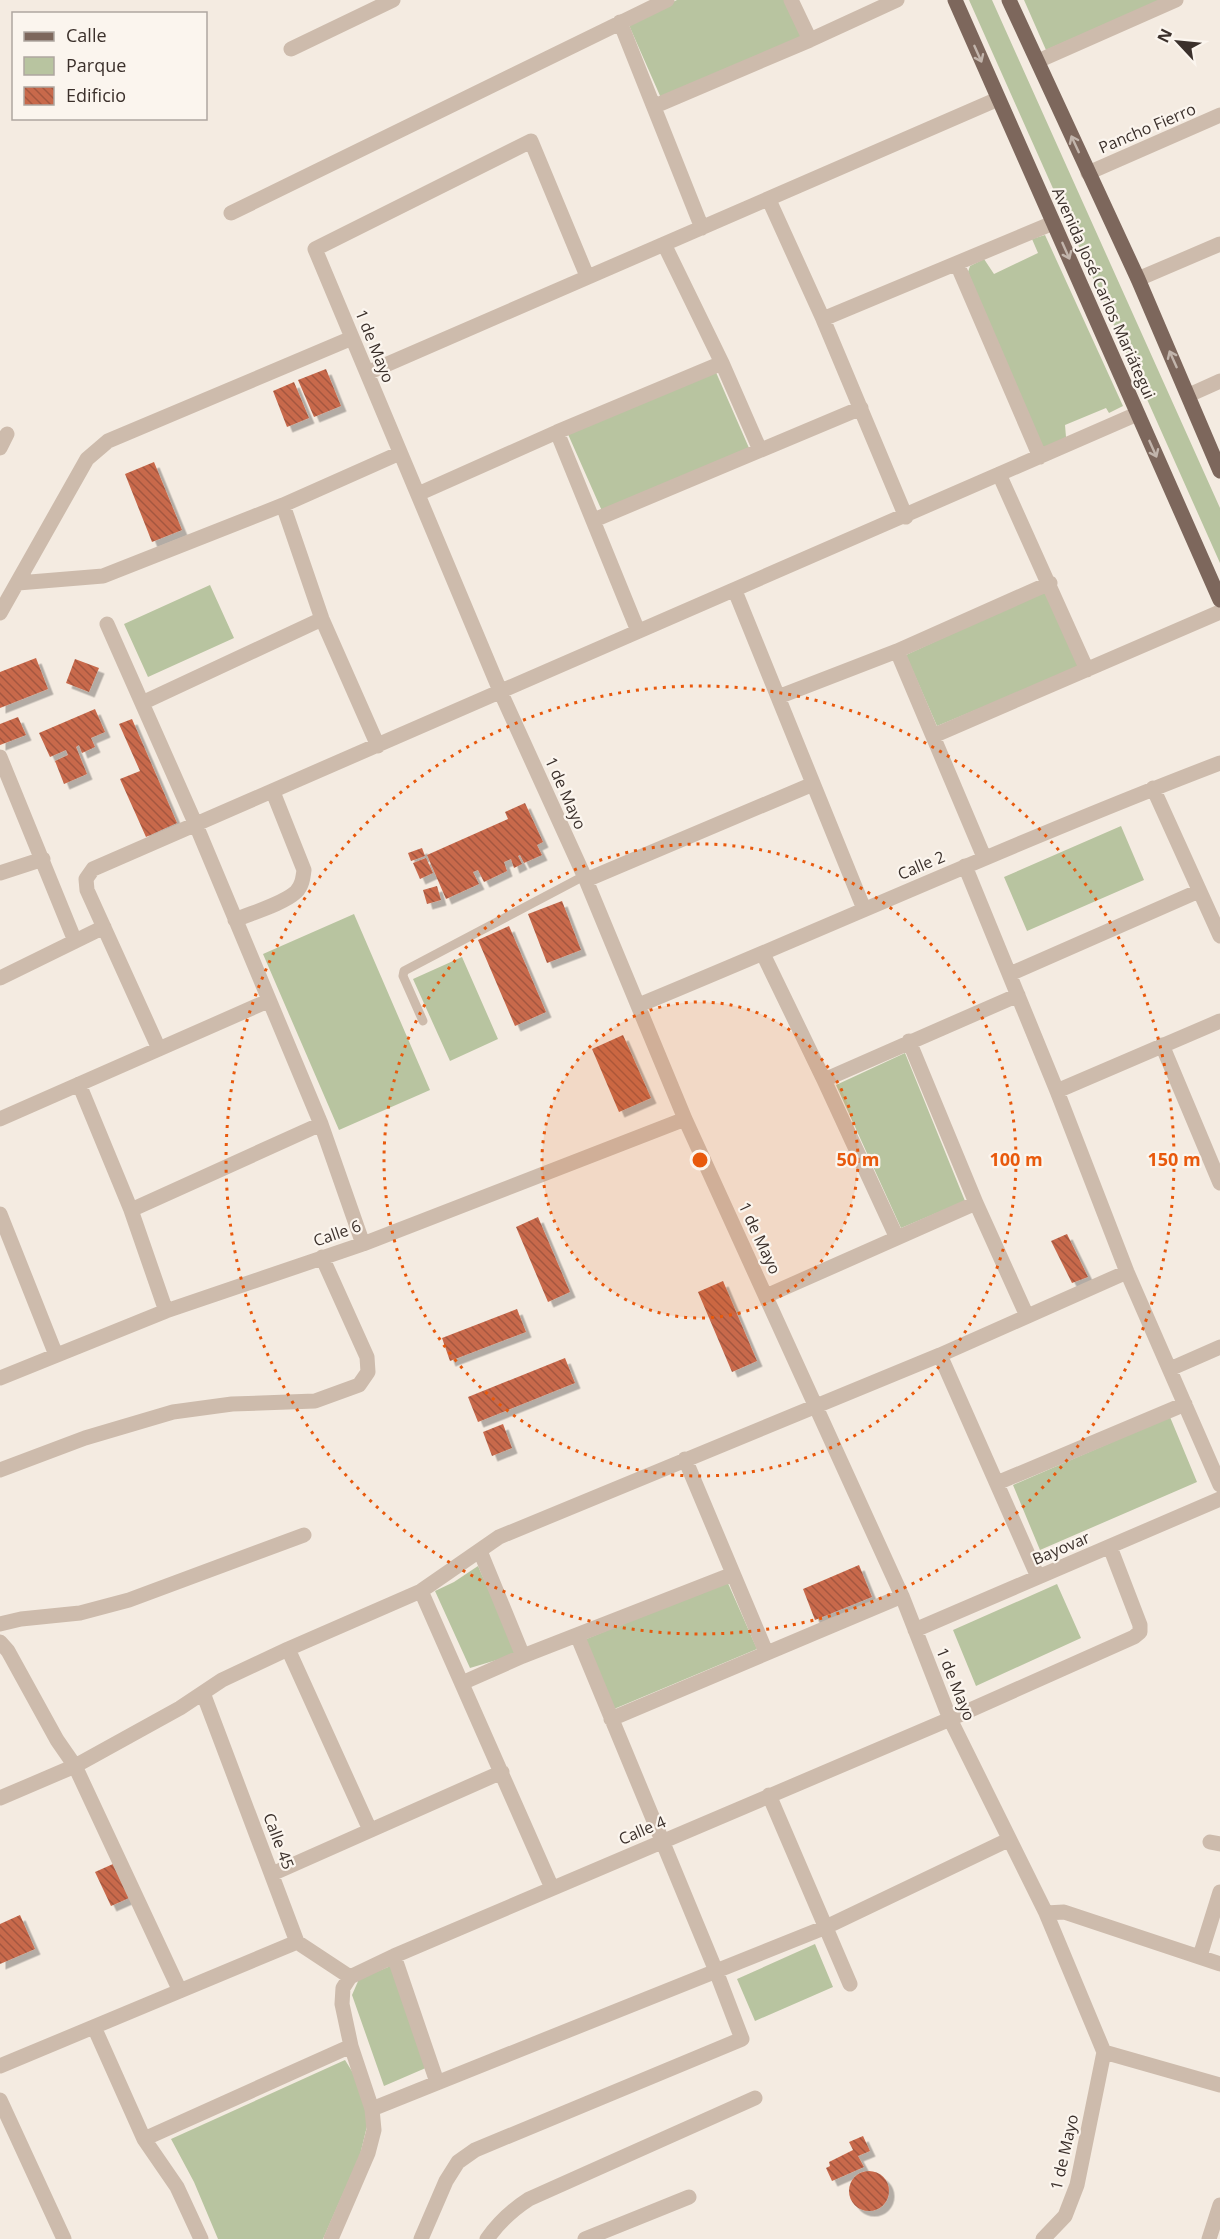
<svg xmlns="http://www.w3.org/2000/svg" width="1220" height="2239" viewBox="0 0 1220 2239" font-family="'Open Sans',sans-serif">
<defs>
<pattern id="building-back-hatch" width="6" height="6" patternUnits="userSpaceOnUse" patternTransform="scale(1.5)"><rect width="6" height="6" fill="#c8694b"/><path d="M-1 5l2 2M0 0l6 6M5-1l2 2" fill="none" stroke="#a4573f"/></pattern>
<filter id="shadow"><feDropShadow dx="5.5" dy="5.5" stdDeviation="0" flood-color="#0004"/></filter>
</defs>
<rect width="100%" height="100%" fill="#f4ebe1"/>
<path fill="#b8c4a0" d="M 677,0 L 788,0 L 805,35 L 661,98 L 628,23 Z
M 969,0 L 992,0 L 1220,508 L 1220,563 Z
M 1024,0 L 1161,0 L 1046,50 Z
M 1045,235 L 1123,406 L 1109,413 L 1106,408 L 1065,425 L 1066,437 L 1046,449 L 1039,445 L 968,272 L 970,266 L 984,259 L 994,274 L 1038,253 L 1032,239 Z
M 715,370 L 749,448 L 602,511 L 567,432 Z
M 210,585 L 234,638 L 148,677 L 124,624 Z
M 1049,589 L 1084,665 L 937,726 L 906,655 Z
M 1121,826 L 1144,880 L 1027,931 L 1004,877 Z
M 354,914 L 430,1090 L 339,1130 L 263,954 Z
M 462,957 L 498,1039 L 450,1061 L 413,979 Z
M 905,1053 L 965,1201 L 901,1228 L 836,1085 Z
M 1170,1417 L 1197,1482 L 1040,1550 L 1013,1485 Z
M 478,1566 L 517,1654 L 470,1668 L 435,1591 L 454,1582 Z
M 727,1581 L 757,1649 L 614,1709 L 584,1640 Z
M 1057,1584 L 1081,1638 L 976,1686 L 953,1630 Z
M 815,1944 L 833,1987 L 755,2021 L 737,1979 Z
M 393,1965 L 428,2067 L 384,2086 L 352,1995 L 359,1979 Z
M 345,2060 L 358,2081 L 368,2122 L 360,2155 L 323,2239 L 218,2239 L 194,2182 L 171,2139 Z"/>
<path fill="url(#building-back-hatch)" filter="url(#shadow)" d="M 326,369 L 341,406 L 314,417 L 298,380 Z
M 294,382 L 309,418 L 287,427 L 273,391 Z
M 154,462 L 182,530 L 152,542 L 125,474 Z
M 36,658 L 48,689 L 0,708 L 0,672 Z
M 75,659 L 99,668 L 89,692 L 66,683 Z
M 95,709 L 105,732 L 91,738 L 95,747 L 82,753 L 79,745 L 76,747 L 87,774 L 64,784 L 55,761 L 68,755 L 66,750 L 50,757 L 39,733 Z
M 18,717 L 26,735 L 0,745 L 0,724 Z
M 132,719 L 177,823 L 146,837 L 120,779 L 140,771 L 119,724 Z
M 525,803 L 543,842 L 537,845 L 542,855 L 524,863 L 520,855 L 518,856 L 522,864 L 514,868 L 511,859 L 504,862 L 507,871 L 484,882 L 478,870 L 473,872 L 479,884 L 446,899 L 427,855 L 508,819 L 505,812 Z
M 422,848 L 425,856 L 411,861 L 408,853 Z
M 426,858 L 433,873 L 420,879 L 413,863 Z
M 437,886 L 441,900 L 427,904 L 423,890 Z
M 562,901 L 581,950 L 547,963 L 528,914 Z
M 509,926 L 546,1012 L 515,1026 L 478,940 Z
M 623,1035 L 651,1098 L 619,1112 L 592,1049 Z
M 538,1217 L 570,1292 L 548,1302 L 516,1227 Z
M 1067,1234 L 1088,1277 L 1072,1283 L 1051,1241 Z
M 723,1281 L 757,1361 L 732,1372 L 698,1292 Z
M 517,1309 L 526,1332 L 450,1361 L 442,1338 Z
M 565,1358 L 575,1383 L 478,1422 L 468,1397 Z
M 503,1424 L 512,1448 L 492,1456 L 483,1432 Z
M 859,1565 L 872,1597 L 815,1620 L 803,1589 Z
M 113,1864 L 129,1898 L 111,1906 L 95,1872 Z
M 20,1915 L 35,1949 L 0,1964 L 0,1924 Z
M 863,2136 L 870,2151 L 858,2156 L 864,2167 L 832,2181 L 826,2168 L 830,2166 L 829,2162 L 853,2150 L 849,2142 Z
M849 2191a20 20 0 1 1 40 0a20 20 0 1 1-40 0Z"/>
<g fill="none" stroke-linecap="round" stroke-linejoin="round">
<path stroke="#cdbbac" stroke-width="9" d="M 423,1021 L 403,976 L 404,971 L 584,876"/>
<path stroke="#cdbbac" stroke-width="15" d="M 791,0 L 810,40
M 620,22 L 702,228
M 291,49 L 393,0
M 1038,61 L 1176,0
M 655,106 L 810,40 L 897,0
M 1088,173 L 1220,115
M 769,200 L 823,319 L 906,517
M 231,213 L 667,0
M 664,244 L 722,363 L 760,450
M 957,264 L 1040,457
M 587,276 L 531,141 L 315,249 L 501,693 L 586,880 L 685,1119 L 902,1596 L 950,1719 L 1046,1913 L 1104,2052 L 1077,2185 L 1065,2216 L 1043,2239
M 1138,279 L 1220,244
M 823,319 L 1053,223
M 367,373 L 998,99
M 1189,395 L 1220,381
M 557,432 L 638,631
M 0,448 L 7,434
M 999,474 L 1087,670
M 418,494 L 557,432 L 722,363
M 594,520 L 861,408
M 18,583 L 103,576 L 283,505
M 735,591 L 864,909
M 0,613 L 87,459 L 108,441 L 352,338
M 107,624 L 196,825 L 321,1124 L 363,1244
M 897,651 L 984,857
M 778,697 L 897,651 L 1050,583
M 142,703 L 322,619
M 933,736 L 1220,612
M 378,746 L 322,619 L 283,505 L 400,453
M 0,757 L 75,941
M 1153,788 L 1220,936
M 965,866 L 1057,1091 L 1127,1272 L 1220,1485
M 0,873 L 43,859
M 586,880 L 813,784
M 235,920 C 251,913 283,904 296,892 C 302,886 303,878 304,870 L 273,792
M 763,954 L 824,1080 L 897,1238
M 1010,974 L 1199,891
M 0,978 L 104,927
M 639,1005 C 833,925 1024,838 1220,763
M 909,1041 L 976,1203 L 1027,1316
M 1162,1045 L 1220,1183
M 159,1049 L 87,890 L 86,879 L 93,869 L 1137,414
M 824,1080 L 1018,995
M 79,1084 L 131,1210 L 166,1311
M 1057,1091 L 1220,1021
M 0,1119 L 268,1001
M 131,1210 L 321,1124
M 0,1214 L 56,1355
M 766,1296 L 976,1203
M 940,1355 L 1038,1577
M 1170,1369 L 1220,1347
M 0,1378 L 166,1311 L 363,1244 L 685,1119
M 685,1459 L 766,1652
M 0,1470 L 85,1438 L 173,1412 L 232,1404 L 315,1401 L 359,1385 L 368,1372 L 367,1357 L 322,1257
M 997,1483 L 1185,1404
M 480,1551 L 523,1656
M 421,1591 L 552,1888
M 0,1624 L 21,1619 L 80,1613 L 129,1600 L 304,1535
M 915,1630 L 1220,1499
M 0,1642 L 8,1651 L 57,1740 L 75,1766 L 180,1991
M 288,1649 L 370,1830
M 462,1683 L 523,1656 L 733,1574
M 203,1693 L 297,1942 L 350,1977
M 611,1719 L 902,1596
M 769,1795 L 850,1984
M 0,1798 L 75,1766 L 180,1708 L 222,1680 L 288,1649 L 421,1591 L 499,1537 L 940,1355 L 1127,1272
M 1210,1842 L 1220,1844
M 272,1874 L 502,1772
M 1046,1913 L 1064,1912 L 1220,1964
M 394,1956 L 437,2082
M 1200,1956 L 1220,1892
M 350,1977 L 394,1956 L 950,1719 L 1134,1637 L 1140,1632 L 1140,1625 L 1110,1547
M 94,2027 L 144,2139 L 177,2187 L 201,2239
M 1104,2052 L 1220,2085
M 0,2066 L 297,1942
M 0,2100 L 64,2239
M 372,2109 L 826,1927 L 1008,1840
M 144,2139 L 351,2046
M 331,2239 L 368,2153 L 374,2130 L 372,2109 L 351,2046 L 342,2004 L 343,1988 L 350,1977
M 421,2239 L 446,2181 L 458,2162 L 475,2150 L 742,2039 L 716,1971 L 577,1635
M 487,2239 C 499,2222 512,2210 529,2199 L 755,2098
M 585,2239 L 689,2197
M 1209,2239 L 1220,2205"/>
<path stroke="#7d675c" stroke-width="15" d="M 955,0 L 1220,600
M 1009,0 L 1138,279 L 1220,471"/>
</g>
<defs><path id="oneway-shaft" d="M-6 0H5M1.5-3L5.5 0L1.5 3" fill="none" stroke-width="1.6" stroke-linecap="round" stroke-linejoin="round" transform="scale(1.5)"/></defs>
<g stroke="#c2b5ac">
<use href="#oneway-shaft" transform="translate(978 54) rotate(66)"/>
<use href="#oneway-shaft" transform="translate(1075 144) rotate(-115)"/>
<use href="#oneway-shaft" transform="translate(1066 251) rotate(66)"/>
<use href="#oneway-shaft" transform="translate(1173 359) rotate(-114)"/>
<use href="#oneway-shaft" transform="translate(1153 449) rotate(66)"/>
</g>
<circle cx="700" cy="1160" r="158" fill="#e8590c" fill-opacity=".12"/>
<g fill="none" stroke="#e8590c" stroke-width="3" stroke-dasharray="3 6">
<circle cx="700" cy="1160" r="158"/>
<circle cx="700" cy="1160" r="316"/>
<circle cx="700" cy="1160" r="474"/>
</g>
<g text-anchor="middle" dominant-baseline="central" stroke-width="4.5" stroke-linejoin="round" paint-order="stroke">
<g font-size="16" fill="#3b302b" stroke="#fbf5ee">
<text transform="translate(1147 128) rotate(-23)">Pancho Fierro</text>
<text transform="translate(1104 293) rotate(66)">Avenida José Carlos Mariátegui</text>
<text transform="translate(375 346) rotate(68)">1 de Mayo</text>
<text transform="translate(566 793) rotate(66)">1 de Mayo</text>
<text transform="translate(921 865) rotate(-23)">Calle 2</text>
<text transform="translate(337 1233) rotate(-19)">Calle 6</text>
<text transform="translate(760 1238) rotate(65)">1 de Mayo</text>
<text transform="translate(1061 1548) rotate(-23)">Bayovar</text>
<text transform="translate(956 1684) rotate(68)">1 de Mayo</text>
<text transform="translate(642 1830) rotate(-23)">Calle 4</text>
<text transform="translate(279 1841) rotate(69)">Calle 45</text>
<text transform="translate(1064 2152) rotate(-77)">1 de Mayo</text>
</g>
</g>
<circle cx="700" cy="1160" r="9" fill="#e8590c" stroke="#fbf5ee" stroke-width="3"/>
<g font-size="18" text-anchor="middle" font-weight="bold" fill="#e8590c" stroke="#fbf5ee" stroke-width="4.5" stroke-linejoin="round" paint-order="stroke">
<text x="858" y="1166">50 m</text>
<text x="1016" y="1166">100 m</text>
<text x="1174" y="1166">150 m</text>
</g>
<rect x="12" y="12" width="195" height="108" fill="#fbf5ee" stroke="#aea6a0" stroke-width="1.5"/>
<rect x="24" y="32" width="30" height="9" fill="#7d675c" stroke="#aea6a0" stroke-width="1.5"/>
<text x="66" y="42" font-size="18" fill="#3b302b">Calle</text>
<rect x="24" y="57" width="30" height="18" fill="#b8c4a0" stroke="#aea6a0" stroke-width="1.5"/>
<text x="66" y="72" font-size="18" fill="#3b302b">Parque</text>
<rect x="24" y="87" width="30" height="18" fill="url(#building-back-hatch)" stroke="#aea6a0" stroke-width="1.5"/>
<text x="66" y="102" font-size="18" fill="#3b302b">Edificio</text>
<g transform="translate(1178 42) rotate(296)" stroke="#fbf5ee" stroke-width="4.5" paint-order="stroke">
<path d="M0-4.5L10 22L0 15L-10 22Z" fill="#3b302b"/>
<text y="-9" font-size="16" font-weight="bold" text-anchor="middle" fill="#3b302b">N</text>
</g>
</svg>
